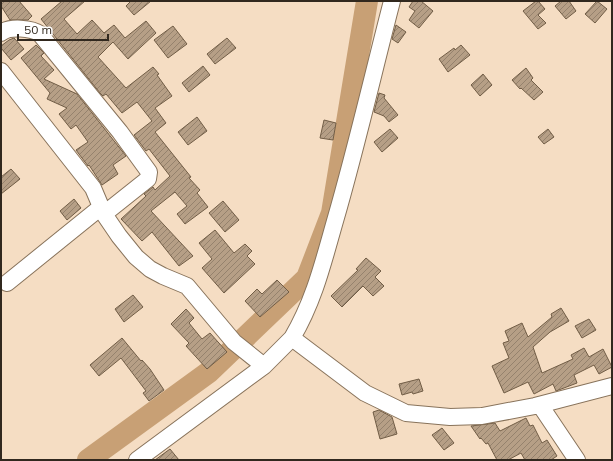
<svg xmlns="http://www.w3.org/2000/svg" width="613" height="461" viewBox="0 0 613 461" font-family="Mulish,sans-serif">
<defs>
<pattern id="building-hatch" width="6" height="6" patternUnits="userSpaceOnUse"><rect width="6" height="6" fill="#b69f86"/><path d="M-1 1l2-2M0 6l6-6M5 7l2-2" fill="none" stroke="#95826d"/></pattern>
</defs>
<rect width="100%" height="100%" fill="#f5ddc3"/>
<g fill="none" stroke-linecap="round" stroke-linejoin="round">
<path stroke="#c8a075" stroke-width="22" d="M 88,460 L 209,372 L 307,278 L 332,213 L 367,1"/>
</g>
<path fill="url(#building-hatch)" stroke="#715d46" d="M 1,1 L 19,1 L 32,16 L 28,20 L 10,20 L 1,6 Z
M 62,1 L 85,1 L 64,19 L 77,34 L 92,20 L 104,33 L 114,25 L 125,38 L 146,21 L 156,33 L 128,59 L 113,42 L 98,57 L 126,88 L 153,67 L 159,74 L 157,75 L 172,96 L 155,108 L 166,123 L 155,132 L 191,177 L 189,178 L 200,190 L 197,193 L 208,207 L 185,224 L 177,214 L 187,206 L 175,192 L 151,211 L 193,256 L 179,266 L 152,232 L 142,241 L 121,219 L 146,196 L 144,194 L 153,187 L 155,190 L 170,176 L 149,149 L 146,151 L 134,135 L 152,121 L 137,102 L 122,113 L 106,94 L 103,96 L 100,93 L 41,19 Z
M 131,1 L 151,1 L 134,15 L 126,6 Z
M 413,1 L 421,1 L 433,11 L 419,28 L 409,20 L 415,11 L 409,7 Z
M 536,1 L 538,1 L 545,9 L 538,15 L 546,23 L 538,29 L 523,11 Z
M 561,1 L 569,1 L 576,11 L 566,19 L 555,6 Z
M 597,1 L 607,9 L 595,23 L 585,14 Z
M 396,25 L 406,32 L 398,43 L 392,39 Z
M 173,26 L 187,44 L 168,58 L 154,40 Z
M 14,38 L 24,49 L 11,60 L 1,48 L 1,46 L 9,40 Z
M 227,38 L 236,48 L 215,64 L 207,54 Z
M 36,45 L 44,53 L 41,56 L 54,70 L 44,79 L 77,94 L 126,156 L 113,165 L 118,174 L 102,185 L 89,165 L 88,166 L 76,150 L 88,142 L 76,125 L 71,129 L 59,114 L 67,108 L 47,99 L 50,93 L 21,58 Z
M 461,45 L 470,55 L 448,72 L 439,59 L 454,48 L 455,50 Z
M 203,66 L 210,75 L 189,92 L 182,83 Z
M 526,68 L 533,78 L 531,80 L 543,92 L 534,100 L 521,88 L 520,89 L 512,80 Z
M 483,74 L 492,85 L 480,96 L 471,85 Z
M 379,93 L 385,95 L 384,98 L 398,115 L 389,122 L 384,116 L 374,112 Z
M 197,117 L 207,131 L 188,145 L 178,132 Z
M 324,120 L 336,123 L 333,140 L 320,138 Z
M 390,129 L 398,138 L 382,152 L 374,142 Z
M 548,129 L 554,137 L 544,144 L 538,137 Z
M 11,169 L 20,179 L 1,194 L 1,177 Z
M 74,199 L 81,208 L 67,220 L 60,211 Z
M 223,201 L 239,220 L 225,232 L 209,213 Z
M 215,230 L 234,253 L 245,244 L 252,251 L 247,256 L 255,264 L 224,293 L 202,268 L 212,259 L 199,243 Z
M 366,258 L 381,271 L 375,277 L 384,286 L 373,296 L 363,286 L 342,307 L 331,296 L 358,270 L 356,269 Z
M 277,280 L 289,292 L 260,317 L 245,301 L 257,289 L 262,294 Z
M 133,295 L 143,307 L 124,322 L 115,309 Z
M 561,308 L 569,321 L 550,332 L 533,347 L 542,373 L 573,359 L 571,355 L 584,348 L 589,357 L 603,349 L 612,367 L 599,374 L 594,365 L 574,375 L 577,383 L 556,391 L 553,384 L 534,394 L 528,382 L 504,393 L 492,366 L 509,358 L 503,343 L 509,341 L 505,331 L 522,323 L 528,337 L 552,317 L 551,314 Z
M 186,309 L 194,318 L 189,323 L 202,339 L 210,333 L 227,352 L 207,369 L 186,346 L 189,343 L 171,324 Z
M 589,319 L 596,330 L 582,338 L 575,326 Z
M 122,338 L 141,361 L 142,360 L 150,369 L 164,390 L 149,401 L 143,393 L 146,391 L 121,358 L 99,376 L 90,365 Z
M 419,379 L 423,391 L 413,394 L 412,392 L 402,395 L 399,384 Z
M 379,410 L 392,417 L 397,434 L 380,439 L 373,412 Z
M 526,418 L 530,426 L 533,425 L 542,443 L 547,440 L 557,456 L 551,460 L 525,460 L 521,453 L 508,460 L 497,460 L 488,443 L 486,444 L 481,438 L 480,439 L 471,426 L 495,423 L 500,431 Z
M 442,428 L 454,443 L 444,450 L 432,435 Z
M 170,449 L 179,460 L 155,460 Z"/>
<g fill="none" stroke-linecap="round" stroke-linejoin="round">
<g stroke="#88735b" stroke-width="18">
<path id="minor" d="M 392,1 C 373,74 356,149 335,221 C 323,263 314,301 292,338 L 365,393 L 406,413 L 450,417 L 482,416 L 535,406 L 612,386
M 1,33 C 9,26 32,28 40,34 L 120,132 L 149,172 L 148,179 L 104,214
M 1,71 L 93,188 L 104,214 L 119,236 L 136,257 L 150,269 L 163,276 L 187,286 L 234,342 L 264,366
M 7,283 L 101,207
M 540,405 L 577,460
M 137,460 L 264,366 L 292,338"/>
</g>
<use href="#minor" stroke="#fff" stroke-width="16"/>
</g>
<rect width="613" height="461" fill="none" stroke="#31281e" stroke-width="4"/>
<path d="M18 34v6h90v-6" fill="none" stroke="#31281e" stroke-width="2"/>
<text x="24" y="34" font-size="12" fill="#31281e" stroke="#ffffff" stroke-width="3" paint-order="stroke">50 m</text>
</svg>
